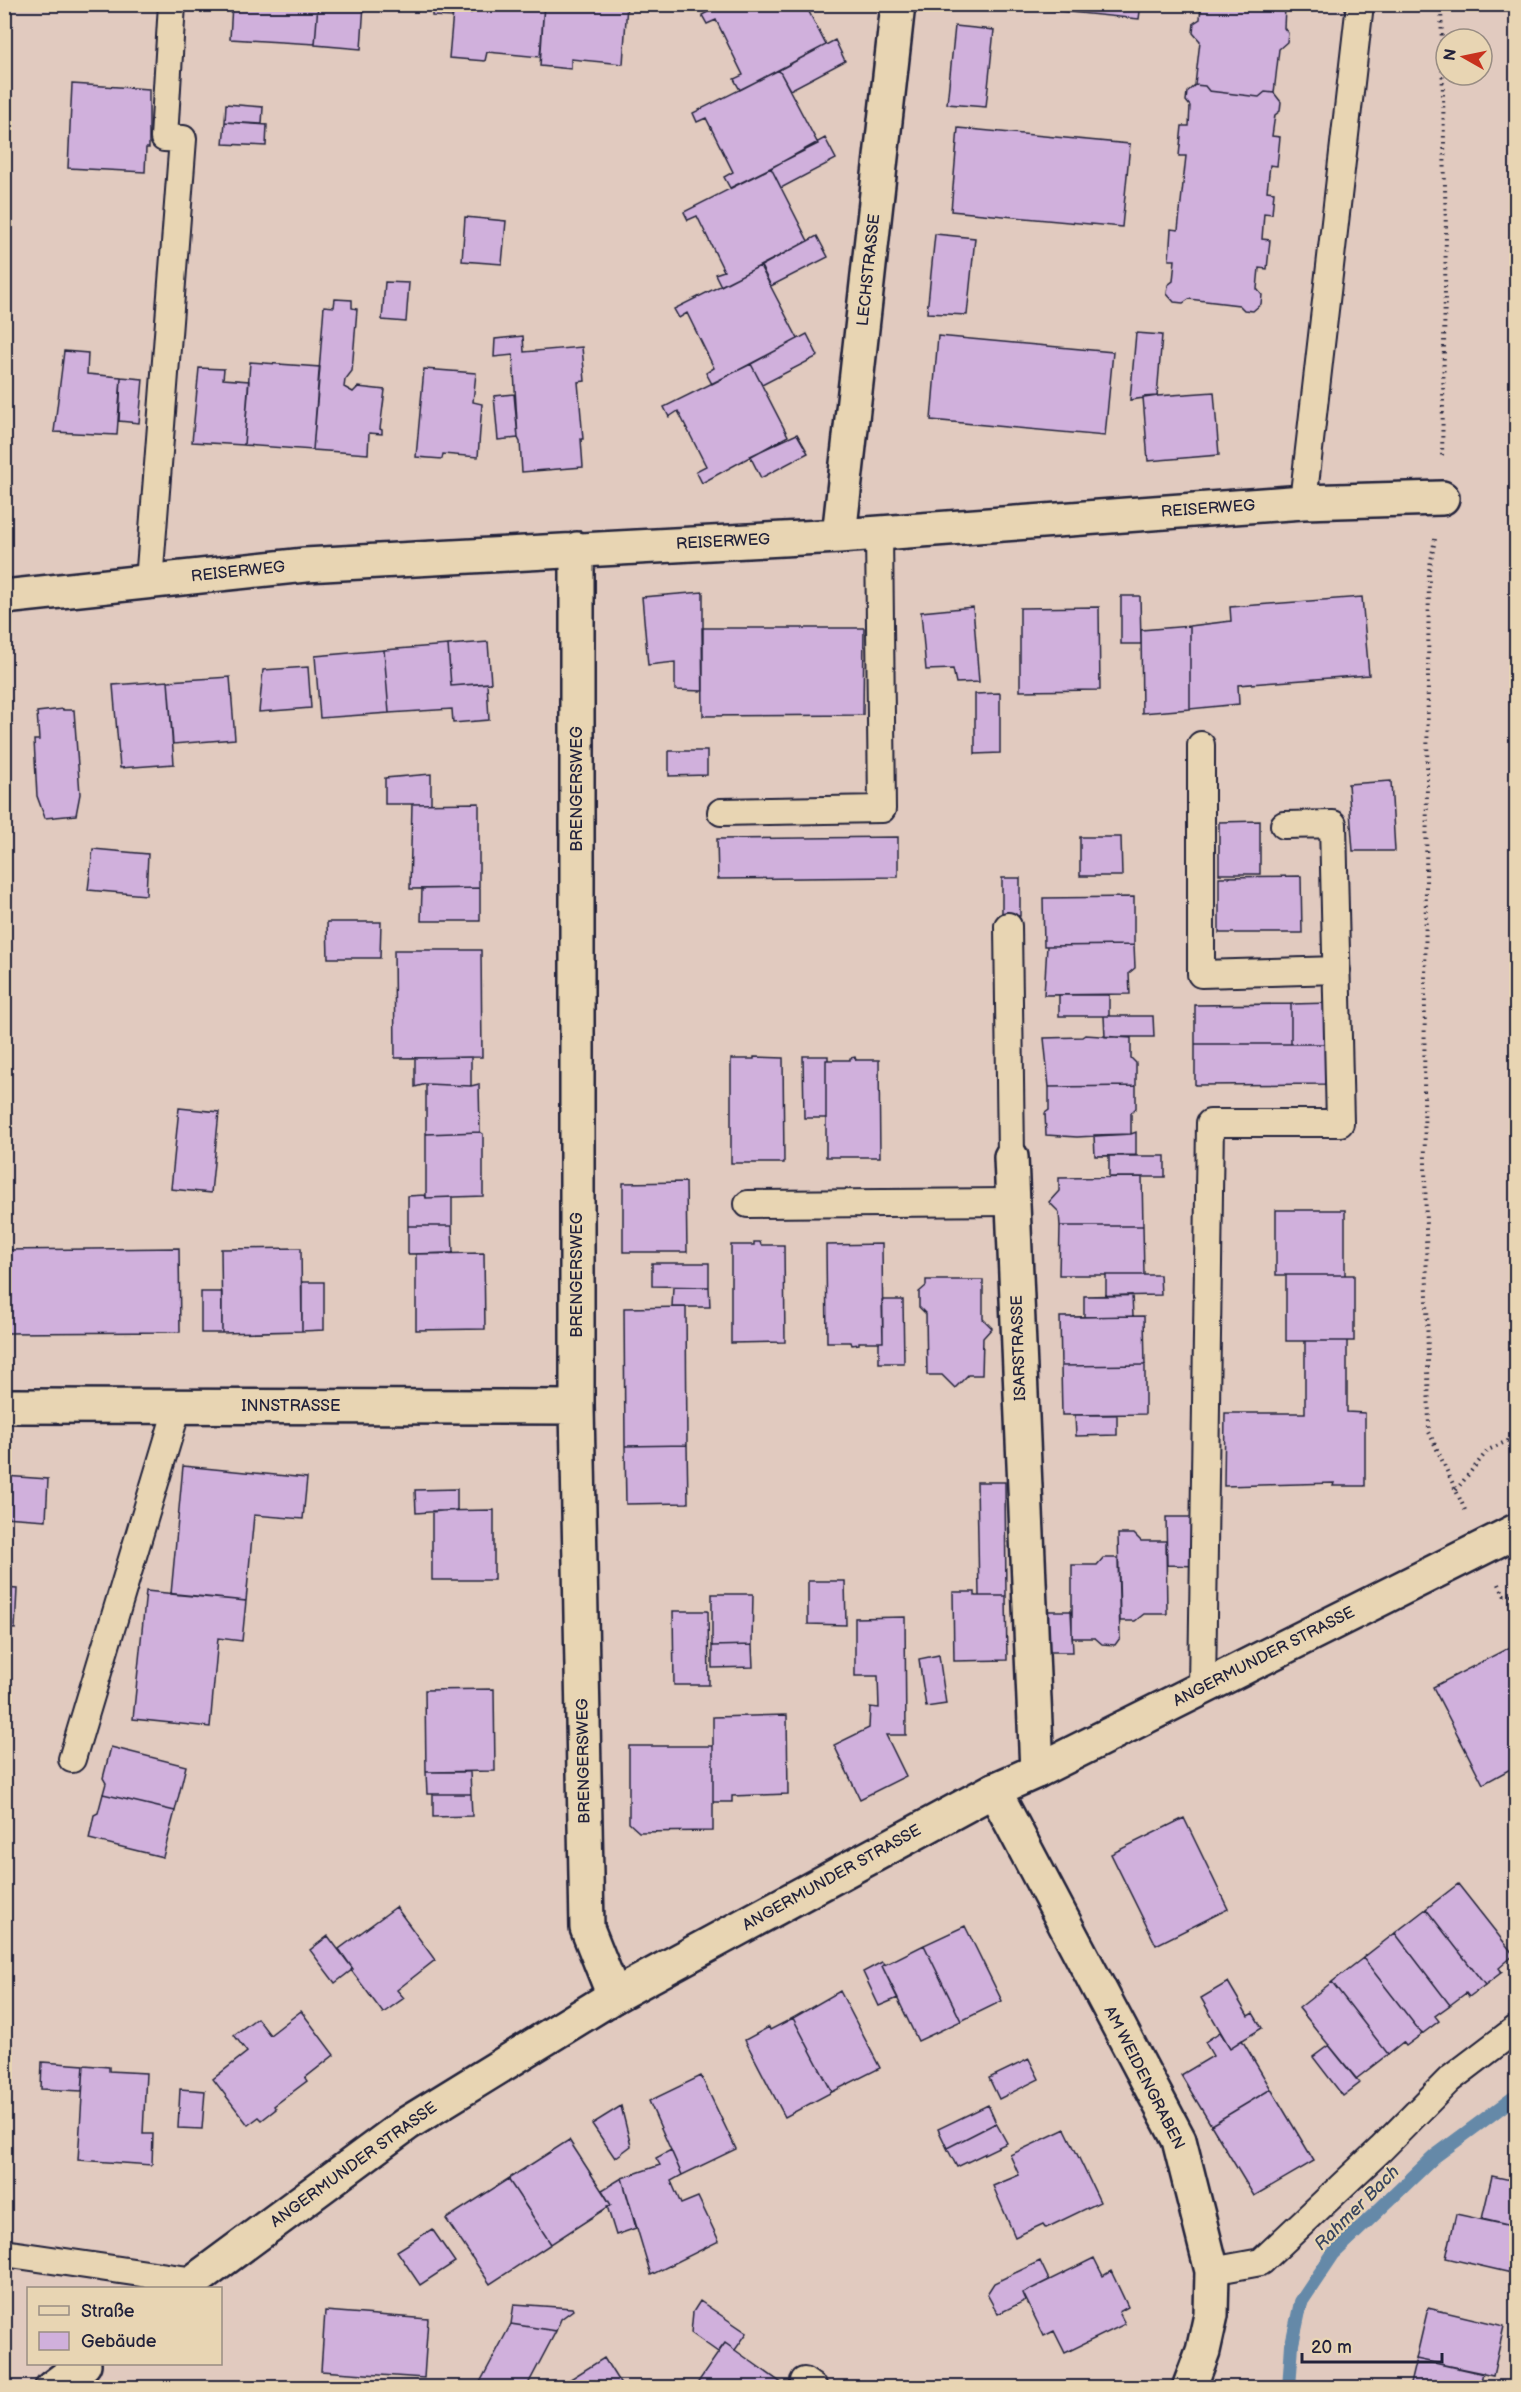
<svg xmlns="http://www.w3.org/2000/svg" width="1521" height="2392" viewBox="0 0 1521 2392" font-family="'Balsamiq Sans',sans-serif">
<rect width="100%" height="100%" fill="#e1cabf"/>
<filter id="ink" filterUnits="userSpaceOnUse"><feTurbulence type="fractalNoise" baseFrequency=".0167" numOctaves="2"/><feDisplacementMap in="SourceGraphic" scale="12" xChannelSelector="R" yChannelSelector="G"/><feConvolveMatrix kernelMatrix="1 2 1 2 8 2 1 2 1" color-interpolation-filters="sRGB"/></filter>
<g filter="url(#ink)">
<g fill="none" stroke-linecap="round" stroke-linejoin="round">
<path stroke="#6589a8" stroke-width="14" d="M 1289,2388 L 1292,2344 L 1301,2302 L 1333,2254 L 1435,2156 L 1516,2096"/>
</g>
<path fill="#d0b0dc" stroke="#22223b" stroke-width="1.5" d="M 232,4 L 318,4 L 315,44 L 230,39 Z
M 318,4 L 364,4 L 361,49 L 315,45 Z
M 432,4 L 472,4 L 471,13 L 453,12 L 452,17 L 432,16 Z
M 472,4 L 544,4 L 540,57 L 487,52 L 485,61 L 449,58 L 453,12 L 471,13 Z
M 544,4 L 627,4 L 623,64 L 571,59 L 571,69 L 540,66 Z
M 723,4 L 805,4 L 826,45 L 740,90 L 734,79 L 743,75 L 716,20 L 707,24 L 702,15 Z
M 989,4 L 1141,4 L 1139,19 Z
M 1201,4 L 1293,4 L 1293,7 L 1285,7 L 1284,28 L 1288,33 L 1287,42 L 1279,49 L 1274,93 L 1265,92 L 1259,97 L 1209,91 L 1205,86 L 1195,85 L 1200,41 L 1193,33 L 1194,23 L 1200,19 Z
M 955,26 L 994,30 L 986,107 L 947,104 Z
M 835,40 L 845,61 L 790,90 L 779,70 Z
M 779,70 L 818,144 L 730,188 L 724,177 L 733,172 L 706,118 L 697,122 L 693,113 Z
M 72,84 L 149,89 L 149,148 L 146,148 L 145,172 L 68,168 Z
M 1195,85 L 1205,86 L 1209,91 L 1259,97 L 1265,92 L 1274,93 L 1281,102 L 1280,111 L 1275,115 L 1272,136 L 1280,137 L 1277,166 L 1270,165 L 1267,191 L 1274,192 L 1272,214 L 1264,213 L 1262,239 L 1270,240 L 1267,269 L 1259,268 L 1257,289 L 1262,295 L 1261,304 L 1253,311 L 1244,310 L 1239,305 L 1189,299 L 1183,303 L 1174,302 L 1167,294 L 1168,285 L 1173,281 L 1175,260 L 1169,260 L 1171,229 L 1178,230 L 1186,156 L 1179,156 L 1182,126 L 1189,126 L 1190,106 L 1186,101 L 1187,92 Z
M 226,104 L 263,107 L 262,124 L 225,122 Z
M 225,122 L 267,125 L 266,146 L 223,144 Z
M 958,128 L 1130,144 L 1122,227 L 951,211 Z
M 825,138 L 836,159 L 781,188 L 771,168 Z
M 771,168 L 808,241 L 721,286 L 715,274 L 724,271 L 697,216 L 688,220 L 684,212 Z
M 465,217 L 506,221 L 502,264 L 462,261 Z
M 935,234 L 975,238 L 967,315 L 927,313 Z
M 817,236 L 828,257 L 771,286 L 761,266 Z
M 760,266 L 798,339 L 712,384 L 706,373 L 714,368 L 687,313 L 679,318 L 674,309 Z
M 385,282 L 409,283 L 406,322 L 382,320 Z
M 335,299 L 352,300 L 352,308 L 357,309 L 352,371 L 345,380 L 344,387 L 353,392 L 358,387 L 385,390 L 380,429 L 382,430 L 382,434 L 369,433 L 368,454 L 313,450 L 324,306 L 334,307 Z
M 1136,333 L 1162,335 L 1157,396 L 1130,400 Z
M 807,334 L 818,356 L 762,385 L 751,364 Z
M 523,336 L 524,352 L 582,347 L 585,381 L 578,382 L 583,439 L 581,439 L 583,467 L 522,472 L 520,442 L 518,438 L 513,355 L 494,357 L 495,339 Z
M 938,336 L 1113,352 L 1105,436 L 931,420 Z
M 64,351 L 88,353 L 87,374 L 121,377 L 117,435 L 54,432 Z
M 250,362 L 320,367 L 313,450 L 244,445 Z
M 751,364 L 788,436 L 702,483 L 696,471 L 706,466 L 678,411 L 669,417 L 664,407 Z
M 199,368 L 224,369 L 223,379 L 249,381 L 244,445 L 192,442 Z
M 424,369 L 476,373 L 473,402 L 482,404 L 478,457 L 443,454 L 442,459 L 416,457 Z
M 121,377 L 143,379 L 139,423 L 119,421 Z
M 1214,392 L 1219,455 L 1148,461 L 1143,397 Z
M 514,394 L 518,438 L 498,440 L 494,396 Z
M 797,434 L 808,453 L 761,478 L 750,456 Z
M 703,592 L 703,691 L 675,690 L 675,662 L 648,665 L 642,597 Z
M 1121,596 L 1140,596 L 1141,644 L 1121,644 Z
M 1362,597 L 1369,675 L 1238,685 L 1239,704 L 1190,709 L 1190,626 L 1231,621 L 1230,607 Z
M 973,607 L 979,682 L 956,683 L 953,669 L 926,670 L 921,612 Z
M 1099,607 L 1100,690 L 1020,691 L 1020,608 Z
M 1190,626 L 1190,709 L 1142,713 L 1141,630 Z
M 702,628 L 864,628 L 863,715 L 703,716 Z
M 488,642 L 491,683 L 451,686 L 448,645 Z
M 448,645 L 451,686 L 487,683 L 489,720 L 453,723 L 452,709 L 389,713 L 384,650 Z
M 384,650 L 389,713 L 320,718 L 315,656 Z
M 308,667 L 311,708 L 259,712 L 263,670 Z
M 230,677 L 235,739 L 173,744 L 168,681 Z
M 168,681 L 174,764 L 120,768 L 113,685 Z
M 1000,693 L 1000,753 L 975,754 L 975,694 Z
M 63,709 L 63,710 L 74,710 L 80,794 L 76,815 L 45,818 L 37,796 L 34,740 L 39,740 L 37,712 Z
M 669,751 L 707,751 L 707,775 L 669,776 Z
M 431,774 L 431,804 L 385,804 L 385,778 Z
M 1391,781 L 1395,851 L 1353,851 L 1348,784 Z
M 479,803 L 479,888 L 410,889 L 412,804 Z
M 1260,821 L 1260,874 L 1219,874 L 1219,822 Z
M 898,837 L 898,877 L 718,879 L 717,839 Z
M 1080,837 L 1121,837 L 1122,876 L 1080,876 Z
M 93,849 L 148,854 L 146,895 L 88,890 Z
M 1301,876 L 1302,933 L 1219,933 L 1219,877 Z
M 1002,878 L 1020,878 L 1020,916 L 1002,916 Z
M 480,888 L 480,921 L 421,921 L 422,889 Z
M 1134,897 L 1134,945 L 1044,946 L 1043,898 Z
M 327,922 L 381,922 L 380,958 L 328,958 Z
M 1134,945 L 1135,968 L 1129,973 L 1130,994 L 1044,995 L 1047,946 Z
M 394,950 L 481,950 L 482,1057 L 395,1058 Z
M 1059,995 L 1109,995 L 1109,1016 L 1059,1016 Z
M 1331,1003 L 1332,1044 L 1291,1044 L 1291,1004 Z
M 1291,1004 L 1291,1044 L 1195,1044 L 1195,1005 Z
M 1104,1016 L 1153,1016 L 1154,1037 L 1105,1037 Z
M 1085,1035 L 1131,1038 L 1131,1058 L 1136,1063 L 1136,1086 L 1049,1087 L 1044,1038 L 1082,1037 Z
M 1195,1044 L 1332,1044 L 1333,1084 L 1195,1085 Z
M 803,1056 L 828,1056 L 828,1060 L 826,1060 L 826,1118 L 804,1118 Z
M 471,1057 L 471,1086 L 426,1084 L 415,1087 L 415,1058 Z
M 754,1057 L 783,1058 L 784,1163 L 731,1163 L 731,1059 L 754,1059 Z
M 855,1057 L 856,1060 L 879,1060 L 880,1157 L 826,1157 L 826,1060 L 850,1060 L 850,1058 Z
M 426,1084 L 471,1086 L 479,1084 L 480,1132 L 426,1134 Z
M 1136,1086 L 1136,1108 L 1131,1113 L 1131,1134 L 1077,1137 L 1046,1135 L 1045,1113 L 1049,1110 L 1049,1087 Z
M 179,1108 L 219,1112 L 211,1193 L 171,1189 Z
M 480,1132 L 483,1134 L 483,1196 L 426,1198 L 426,1134 Z
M 1136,1132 L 1136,1155 L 1095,1156 L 1094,1135 L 1131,1134 Z
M 1109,1156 L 1165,1156 L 1165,1177 L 1109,1177 Z
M 1142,1177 L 1143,1226 L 1060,1226 L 1059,1212 L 1049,1202 L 1059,1191 L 1059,1178 Z
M 686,1182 L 687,1252 L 623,1252 L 623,1183 Z
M 425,1195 L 426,1198 L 452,1197 L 452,1226 L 408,1226 L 408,1196 Z
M 1276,1210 L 1345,1210 L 1345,1275 L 1276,1275 Z
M 408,1226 L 452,1226 L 453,1253 L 408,1254 Z
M 1060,1226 L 1143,1226 L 1144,1275 L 1059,1275 Z
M 754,1242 L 760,1242 L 761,1245 L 784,1245 L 785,1342 L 731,1343 L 731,1245 L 754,1245 Z
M 882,1244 L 883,1342 L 859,1342 L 859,1344 L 852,1345 L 851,1342 L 827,1342 L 826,1245 Z
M 179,1248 L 180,1332 L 4,1333 L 4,1250 Z
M 301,1248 L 302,1331 L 222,1333 L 221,1249 Z
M 484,1253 L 485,1329 L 416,1330 L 416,1254 Z
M 652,1263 L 709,1263 L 709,1287 L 652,1286 Z
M 1106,1275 L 1160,1275 L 1161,1295 L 1106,1296 Z
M 1286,1275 L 1354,1275 L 1354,1341 L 1286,1341 Z
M 926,1280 L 983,1280 L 983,1319 L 992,1328 L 983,1338 L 982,1375 L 968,1375 L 955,1388 L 942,1375 L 927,1375 L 926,1314 L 919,1307 L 919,1292 L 926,1286 Z
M 302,1282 L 324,1282 L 324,1330 L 302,1331 Z
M 673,1287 L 709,1287 L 710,1307 L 672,1307 Z
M 201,1292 L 222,1292 L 222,1333 L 201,1333 Z
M 1132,1295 L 1133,1316 L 1084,1317 L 1084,1296 Z
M 882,1300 L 903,1300 L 904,1363 L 879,1363 L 879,1342 L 883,1342 Z
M 686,1307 L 687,1445 L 625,1446 L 624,1308 Z
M 1144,1316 L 1145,1365 L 1061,1366 L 1060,1317 Z
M 1305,1341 L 1347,1341 L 1347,1412 L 1365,1413 L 1365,1486 L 1333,1486 L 1334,1483 L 1224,1486 L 1225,1413 L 1305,1413 Z
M 1145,1365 L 1145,1414 L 1062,1415 L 1061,1366 Z
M 1075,1415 L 1117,1415 L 1117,1435 L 1076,1436 Z
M 687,1445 L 688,1503 L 626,1504 L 625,1446 Z
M 183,1466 L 307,1478 L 303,1519 L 254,1515 L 246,1601 L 171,1594 Z
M 4,1476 L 48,1479 L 46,1520 L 4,1517 Z
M 977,1482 L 1005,1482 L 1006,1596 L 979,1596 Z
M 457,1489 L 457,1510 L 416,1513 L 415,1490 Z
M 494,1510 L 494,1580 L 432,1580 L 432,1511 Z
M 1166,1517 L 1196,1517 L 1196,1566 L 1167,1565 Z
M 1118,1534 L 1134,1534 L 1141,1541 L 1166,1541 L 1167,1614 L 1144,1614 L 1135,1621 L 1120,1621 Z
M 1103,1558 L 1118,1558 L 1120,1638 L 1115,1645 L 1102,1644 L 1095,1638 L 1072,1638 L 1072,1565 L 1097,1565 Z
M 808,1581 L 845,1581 L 846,1625 L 808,1624 Z
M 4,1588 L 17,1589 L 15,1629 L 4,1628 Z
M 146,1591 L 246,1601 L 242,1641 L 218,1638 L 210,1727 L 133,1719 Z
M 953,1592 L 975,1592 L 975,1596 L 1006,1596 L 1007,1660 L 954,1661 Z
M 712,1594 L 753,1594 L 752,1645 L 712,1646 Z
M 673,1611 L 708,1611 L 709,1685 L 674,1685 Z
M 1042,1611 L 1071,1611 L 1073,1652 L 1044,1652 Z
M 905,1617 L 906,1735 L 886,1735 L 906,1776 L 860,1799 L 834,1745 L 869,1728 L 870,1707 L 879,1708 L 878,1676 L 855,1676 L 855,1618 Z
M 752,1645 L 753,1667 L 712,1668 L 712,1646 Z
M 1514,1645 L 1516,1646 L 1516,1766 L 1483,1784 L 1433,1687 Z
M 939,1655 L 946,1704 L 926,1707 L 919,1659 Z
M 494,1689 L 495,1771 L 426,1772 L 425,1690 Z
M 4,1692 L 8,1693 L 6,1739 L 4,1739 Z
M 787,1715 L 788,1794 L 732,1796 L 732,1802 L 713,1802 L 713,1717 Z
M 629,1746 L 713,1746 L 713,1831 L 639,1832 L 629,1823 Z
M 111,1747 L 186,1766 L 175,1811 L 103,1794 L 106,1783 L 103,1778 Z
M 426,1772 L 470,1772 L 471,1794 L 427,1794 Z
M 103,1794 L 175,1811 L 163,1857 L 89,1839 L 94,1815 L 98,1813 Z
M 433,1794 L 471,1794 L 472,1816 L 433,1817 Z
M 1184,1818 L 1228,1909 L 1156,1945 L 1111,1854 Z
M 1458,1884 L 1514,1955 L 1499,1968 L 1502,1972 L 1485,1985 L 1426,1909 Z
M 396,1907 L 435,1960 L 397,1990 L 404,1998 L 383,2013 L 351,1970 L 353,1969 L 339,1949 Z
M 1426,1909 L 1485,1985 L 1469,1997 L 1466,1993 L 1450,2005 L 1395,1933 Z
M 965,1926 L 1002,2001 L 961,2021 L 924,1945 Z
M 1395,1933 L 1450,2005 L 1435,2016 L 1439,2021 L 1422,2034 L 1363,1958 Z
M 328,1936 L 353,1969 L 335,1983 L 310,1950 Z
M 924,1945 L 961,2021 L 918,2041 L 882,1966 Z
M 1363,1958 L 1422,2034 L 1406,2046 L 1403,2042 L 1388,2054 L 1332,1982 Z
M 882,1962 L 884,1964 L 882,1966 L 898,1998 L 879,2006 L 863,1972 Z
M 1228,1982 L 1248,2016 L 1253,2013 L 1262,2028 L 1230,2048 L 1201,1998 Z
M 1332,1982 L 1388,2054 L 1356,2079 L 1299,2008 Z
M 840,1991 L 880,2068 L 832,2092 L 793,2018 Z
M 301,2011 L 334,2055 L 305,2078 L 307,2081 L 274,2106 L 276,2109 L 262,2120 L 259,2117 L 248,2125 L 213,2079 L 247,2052 L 234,2035 L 257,2018 L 270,2035 Z
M 793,2018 L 832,2092 L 785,2117 L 745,2040 L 769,2027 L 770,2030 Z
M 1220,2032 L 1230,2048 L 1242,2040 L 1271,2089 L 1211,2125 L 1181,2075 L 1213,2056 L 1205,2042 Z
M 1329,2045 L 1360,2083 L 1343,2096 L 1313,2057 Z
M 1029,2059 L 1039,2079 L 999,2099 L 989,2078 Z
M 42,2062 L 84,2065 L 82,2091 L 41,2089 Z
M 84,2065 L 109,2067 L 109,2071 L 146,2073 L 143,2134 L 153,2134 L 152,2165 L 78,2160 Z
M 701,2076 L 736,2149 L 682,2175 L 649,2101 Z
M 180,2089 L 205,2091 L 202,2129 L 178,2128 Z
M 1271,2089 L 1314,2161 L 1254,2196 L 1211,2125 Z
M 988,2105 L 996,2123 L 947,2148 L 938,2129 Z
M 621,2106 L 631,2146 L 615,2158 L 592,2124 Z
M 996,2123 L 1007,2143 L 957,2167 L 947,2148 Z
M 1065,2129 L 1100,2202 L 1046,2228 L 1043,2224 L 1015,2237 L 993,2186 L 1019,2175 L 1010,2155 Z
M 569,2140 L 611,2205 L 551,2244 L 508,2179 Z
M 671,2150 L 682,2175 L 671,2181 L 681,2204 L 698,2197 L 719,2241 L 651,2275 L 622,2178 L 660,2165 L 656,2158 Z
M 1492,2176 L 1516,2181 L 1516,2227 L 1482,2219 Z
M 622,2178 L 636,2228 L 616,2235 L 607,2206 L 611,2205 L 602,2190 Z
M 508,2179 L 551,2244 L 490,2284 L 446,2219 Z
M 1456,2214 L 1516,2227 L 1516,2274 L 1446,2258 Z
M 432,2229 L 455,2262 L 420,2285 L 397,2251 Z
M 1094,2258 L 1103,2276 L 1111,2271 L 1128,2307 L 1119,2312 L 1125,2324 L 1065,2353 L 1054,2331 L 1044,2336 L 1023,2293 Z
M 1040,2261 L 1049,2280 L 1023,2293 L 1026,2300 L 998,2314 L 987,2294 L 994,2283 Z
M 700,2301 L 747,2333 L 735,2350 L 725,2343 L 718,2352 L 691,2333 L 693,2312 Z
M 514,2304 L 572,2308 L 573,2310 L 561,2319 L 556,2331 L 511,2324 Z
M 1428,2308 L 1504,2326 L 1493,2376 L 1416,2359 Z
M 325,2311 L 428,2319 L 424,2378 L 321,2371 Z
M 511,2324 L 556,2331 L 526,2388 L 477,2388 Z
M 725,2343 L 787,2387 L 787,2388 L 694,2388 Z
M 604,2358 L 623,2388 L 556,2388 Z
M 1416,2359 L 1483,2373 L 1480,2388 L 1409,2388 Z"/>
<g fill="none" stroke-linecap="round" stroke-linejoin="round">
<g stroke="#22223b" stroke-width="30">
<path id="service" d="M 1303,502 L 1360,4
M 149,582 L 183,139 L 164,138 L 172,4
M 1201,745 L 1201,974 L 1337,970
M 721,812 L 882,809 L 879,533
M 1008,926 L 1011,1157
M 748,1204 L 1013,1202
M 1202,1688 L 1210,1123 L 1340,1123 L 1333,824 L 1284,825
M 72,1759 L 178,1406
M 4,2253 L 195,2281
M 1212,2271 L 1261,2262 L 1381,2149 L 1449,2080 L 1516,2029
M 804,2381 L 814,2388"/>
</g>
<g stroke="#22223b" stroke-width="38">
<path id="minor" d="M 839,536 L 898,4
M 577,549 L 577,1407 L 587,1928 L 614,1996
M 4,597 L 305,565 L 839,536 L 1303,502 L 1442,498
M 1011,1157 L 1037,1771
M 4,1406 L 577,1407
M 994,1790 L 1179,2140 L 1212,2271 L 1211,2315 L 1203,2351 L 1189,2388"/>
</g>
<g stroke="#22223b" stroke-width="38">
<path id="secondary" d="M 185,2288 L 408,2123 L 614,1996 L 994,1790 L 1037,1771 L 1516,1531
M 52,2388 L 84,2364"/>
</g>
<path stroke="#22223b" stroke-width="4" stroke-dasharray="1.5 4.5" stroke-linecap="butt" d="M 1441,4 L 1446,233 L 1442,457
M 1435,539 L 1429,571 L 1424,1095 L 1429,1432 L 1465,1510
M 1456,1490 L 1488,1450 L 1516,1437
M 1499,1584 L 1504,1595 L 1516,1595"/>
<use href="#service" stroke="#e8d5b3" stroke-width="26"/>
<use href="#minor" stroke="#e8d5b3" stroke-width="33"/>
<use href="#secondary" stroke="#e8d5b3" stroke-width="33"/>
</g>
</g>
<g text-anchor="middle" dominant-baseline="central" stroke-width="4.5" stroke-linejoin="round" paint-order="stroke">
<g font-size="16" fill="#22223b" stroke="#e8d5b3">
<text transform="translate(869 270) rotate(-84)">LECHSTRASSE</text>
<text transform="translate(1208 509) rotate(-4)">REISERWEG</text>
<text transform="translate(723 542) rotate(-3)">REISERWEG</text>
<text transform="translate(238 572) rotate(-6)">REISERWEG</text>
<text transform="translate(577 789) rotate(-90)">BRENGERSWEG</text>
<text transform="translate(577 1275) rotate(-90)">BRENGERSWEG</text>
<text transform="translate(1019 1348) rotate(-92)">ISARSTRASSE</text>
<text x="291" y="1406">INNSTRASSE</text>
<text transform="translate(1264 1657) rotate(-27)">ANGERMUNDER STRASSE</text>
<text transform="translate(584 1761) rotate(-91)">BRENGERSWEG</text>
<text transform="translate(832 1878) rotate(-29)">ANGERMUNDER STRASSE</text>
<text transform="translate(1144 2078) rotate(63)">AM WEIDENGRABEN</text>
<text transform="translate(354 2165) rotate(-36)">ANGERMUNDER STRASSE</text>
</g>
<g font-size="18" font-style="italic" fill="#38445f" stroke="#e8d5b3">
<text transform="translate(1357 2208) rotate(-45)">Rahmer Bach</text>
</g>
</g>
<rect width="1521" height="2392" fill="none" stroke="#e8d5b3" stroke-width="24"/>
<rect x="12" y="12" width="1497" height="2368" fill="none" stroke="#22223b" stroke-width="2" filter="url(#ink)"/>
<rect x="27" y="2287" width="195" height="78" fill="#e8d5b3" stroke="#998d83" stroke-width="1.5"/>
<rect x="39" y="2306" width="30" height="9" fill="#e8d5b3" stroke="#998d83" stroke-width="1.5"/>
<text x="81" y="2317" font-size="18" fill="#22223b">Straße</text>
<rect x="39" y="2332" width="30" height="18" fill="#d0b0dc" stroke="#998d83" stroke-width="1.5"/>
<text x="81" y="2347" font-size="18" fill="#22223b">Gebäude</text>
<g transform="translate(1464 57) rotate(279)"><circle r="28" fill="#e8d5b3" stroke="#998d83" stroke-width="1.5"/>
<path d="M0-4.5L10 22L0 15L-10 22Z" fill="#c8321e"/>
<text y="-9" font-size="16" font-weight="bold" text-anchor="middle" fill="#22223b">N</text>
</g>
<path d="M1302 2353v9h140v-9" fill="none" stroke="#22223b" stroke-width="3"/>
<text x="1311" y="2353" font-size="18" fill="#22223b" stroke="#e8d5b3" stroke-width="4.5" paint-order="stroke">20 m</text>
</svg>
